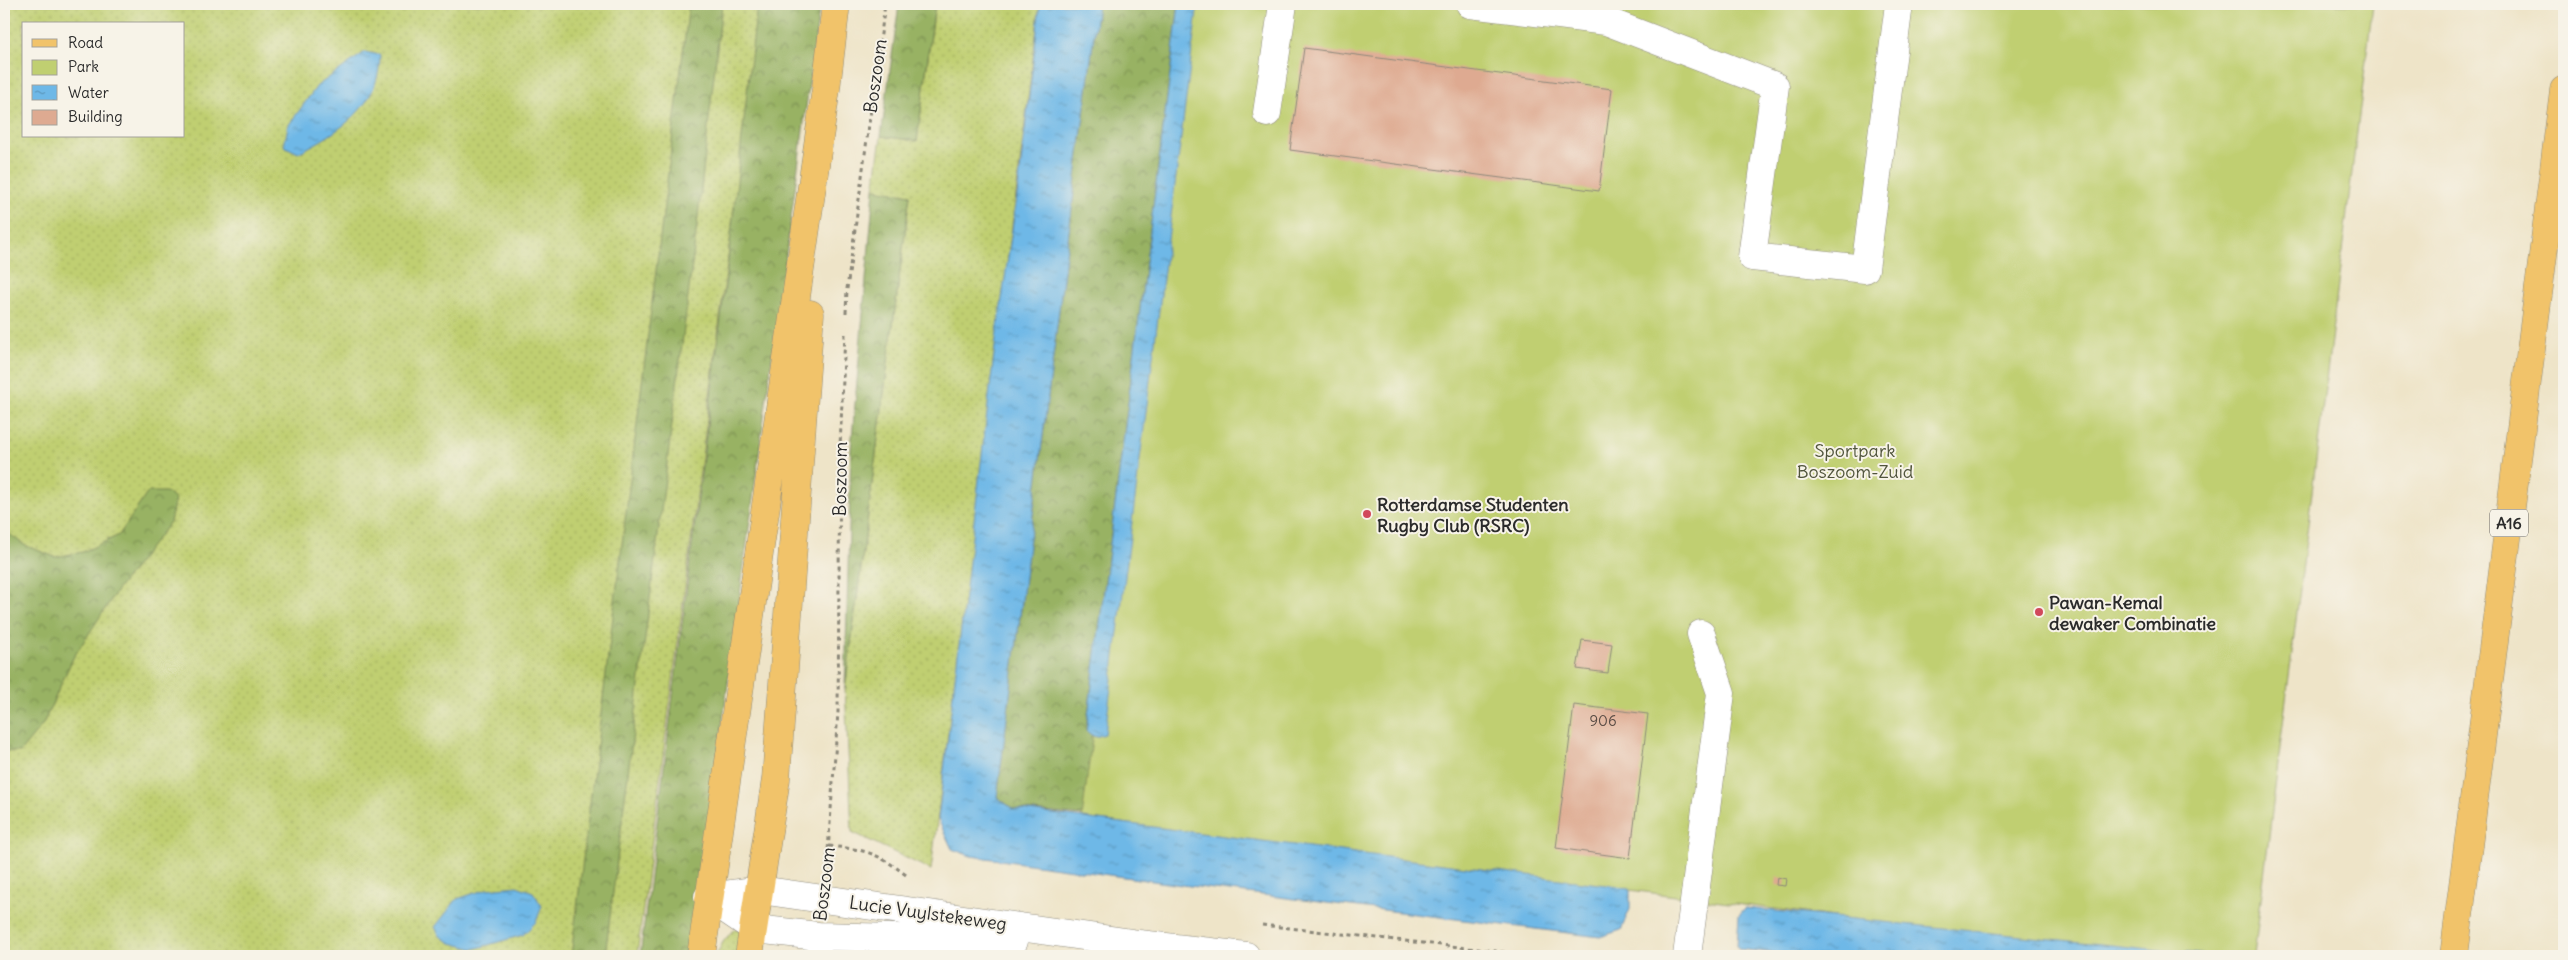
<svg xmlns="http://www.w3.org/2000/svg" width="2568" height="960" viewBox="0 0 2568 960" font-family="Delius,sans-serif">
<defs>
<pattern id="grass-dots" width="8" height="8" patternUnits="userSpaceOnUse" patternTransform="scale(1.25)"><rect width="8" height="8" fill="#c0cf71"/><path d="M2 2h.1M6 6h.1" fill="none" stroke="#a5b262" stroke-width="1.8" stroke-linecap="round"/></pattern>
<pattern id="forest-crowns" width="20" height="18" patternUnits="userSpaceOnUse" patternTransform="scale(1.25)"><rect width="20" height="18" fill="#98b263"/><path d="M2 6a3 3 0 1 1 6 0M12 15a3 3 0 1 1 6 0" fill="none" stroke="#7c9152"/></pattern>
<pattern id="water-ripples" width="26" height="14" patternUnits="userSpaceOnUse" patternTransform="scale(1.25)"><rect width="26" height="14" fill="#6eb8e7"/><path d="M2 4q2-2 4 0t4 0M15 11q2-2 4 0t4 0" fill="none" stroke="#5b96bb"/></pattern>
</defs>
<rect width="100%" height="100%" fill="#f7f3e8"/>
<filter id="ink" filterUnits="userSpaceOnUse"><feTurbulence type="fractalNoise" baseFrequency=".02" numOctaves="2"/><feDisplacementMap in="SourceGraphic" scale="10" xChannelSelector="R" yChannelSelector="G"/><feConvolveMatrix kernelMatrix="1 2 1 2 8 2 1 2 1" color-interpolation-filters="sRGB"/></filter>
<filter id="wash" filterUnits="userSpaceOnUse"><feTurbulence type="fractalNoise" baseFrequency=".0096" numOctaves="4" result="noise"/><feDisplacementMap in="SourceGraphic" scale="20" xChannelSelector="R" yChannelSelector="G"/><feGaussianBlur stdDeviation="1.12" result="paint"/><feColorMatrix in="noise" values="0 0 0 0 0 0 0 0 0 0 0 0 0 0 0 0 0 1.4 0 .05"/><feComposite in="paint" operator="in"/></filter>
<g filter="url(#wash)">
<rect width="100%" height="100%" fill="#eee4c8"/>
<path fill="url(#grass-dots)" stroke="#767d4e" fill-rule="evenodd" d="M 4,4 L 761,4 L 637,956 L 4,956 ZM 24,24 L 184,24 L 184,136 L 24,136 Z
M 935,4 L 1040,4 L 931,870 L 852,832 L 845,689 L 910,195 L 874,189 L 881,136 L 917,141 Z
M 734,929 L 743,929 L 739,956 L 716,956 L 723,942 Z
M 835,950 L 961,956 L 833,956 Z"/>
<path fill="url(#forest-crowns)" stroke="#626e47" d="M 689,4 L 722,4 L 697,225 L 605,956 L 571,956 Z
M 757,4 L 820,4 L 691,956 L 640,956 L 728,261 Z
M 899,4 L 935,4 L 917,141 L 881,136 Z
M 1098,4 L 1179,4 L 1086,731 L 1095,737 L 1084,816 L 1013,809 L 997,797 Z
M 874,189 L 910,195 L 845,689 L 851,449 Z
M 148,492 L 166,492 L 175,499 L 170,522 L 118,589 L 73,658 L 43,724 L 20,752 L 4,751 L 4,530 L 24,545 L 55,557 L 83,552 L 119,535 Z"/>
<path fill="#c0cf71" stroke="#767d4e" d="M 1185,4 L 2373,4 L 2254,956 L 2132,956 L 1082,818 Z"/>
<path fill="url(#water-ripples)" stroke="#4c7289" d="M 1040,4 L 1098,4 L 997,797 L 1013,809 L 1630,888 L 1630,909 L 1621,930 L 1600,937 L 1182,885 L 971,856 L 952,849 L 938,819 L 995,346 L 1018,188 Z
M 1179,4 L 1198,4 L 1105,734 L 1095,737 L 1086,731 Z
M 365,52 L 380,55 C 380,107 339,132 298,153 L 284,146 L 288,126 L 317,86 Z
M 517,886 L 533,892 L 542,906 L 536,922 L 523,935 L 474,949 L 451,943 L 440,936 L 435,927 L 457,899 L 487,889 Z
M 1745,908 L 2180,952 L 2217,956 L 1799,956 L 1739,949 L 1737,945 L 1739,915 Z"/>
<g id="blocks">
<path fill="#deaa91" d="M 1304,48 L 1612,89 L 1599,191 L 1290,150 Z
M 1582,640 L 1612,644 L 1608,673 L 1577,669 Z
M 1574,705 L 1648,714 L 1630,858 L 1556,848 Z
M 1777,877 L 1786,879 L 1785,886 L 1776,885 Z"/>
</g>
</g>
<g filter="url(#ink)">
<use href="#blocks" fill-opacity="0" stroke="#8c887a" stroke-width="1"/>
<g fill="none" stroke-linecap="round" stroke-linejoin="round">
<g stroke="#8c887a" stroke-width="29">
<path id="minor" d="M 1470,4 L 1606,21 L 1775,86 L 1752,257 L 1865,269 L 1899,4
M 1267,113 L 1283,4
M 708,897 L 760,890 L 1139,944 L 1246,956
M 708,897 L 755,929 L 818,936 L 1014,941
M 1687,956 L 1721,693 L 1701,634"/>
</g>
<g stroke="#8c887a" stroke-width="29">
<path id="major" d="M 701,956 L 826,89 L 836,4
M 749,956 L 776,779 L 810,314"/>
</g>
<g stroke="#8c887a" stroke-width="29">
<path id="highway" d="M 2454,956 L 2564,90"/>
</g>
<path stroke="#8c887a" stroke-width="3" stroke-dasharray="4 4" stroke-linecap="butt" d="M 846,313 L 847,289 L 885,4
M 829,846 C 867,850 876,852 906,875
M 827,865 L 838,712 L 840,447 L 845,334
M 1262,925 L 1539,956"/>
<use href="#minor" stroke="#fff" stroke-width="28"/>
<use href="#major" stroke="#f1c36a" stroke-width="28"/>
<use href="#highway" stroke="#f1c36a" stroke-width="28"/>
</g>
</g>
<g fill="#d1495b" stroke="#f7f3e8" stroke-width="2">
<circle cx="1367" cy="514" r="5"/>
<circle cx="2039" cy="612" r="5"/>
</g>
<g text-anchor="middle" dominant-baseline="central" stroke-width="4" stroke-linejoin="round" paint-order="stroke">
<g font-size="15" fill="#584b44">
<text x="1603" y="720">906</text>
</g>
<rect fill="#f7f3e8" stroke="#686764" stroke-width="1" x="2490" y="509.5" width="38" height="27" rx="4"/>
<g font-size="16" font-weight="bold" fill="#2b2b2b">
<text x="2509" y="523">A16</text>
</g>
<g font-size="18" fill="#2b2b2b" stroke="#f7f3e8">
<text transform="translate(875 76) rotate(-82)">Boszoom</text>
<text transform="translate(840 479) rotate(-89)">Boszoom</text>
<text transform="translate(824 884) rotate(-83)">Boszoom</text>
<text transform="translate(928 913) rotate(8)">Lucie Vuylstekeweg</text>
</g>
<g font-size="18" fill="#50543c" stroke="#f7f3e8">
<text x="1855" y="450">Sportpark<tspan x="1855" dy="21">Boszoom-Zuid</tspan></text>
</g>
<g font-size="18" font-weight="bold" fill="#2b2b2b" stroke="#f7f3e8" text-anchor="start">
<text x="1377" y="504">Rotterdamse Studenten<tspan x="1377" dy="21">Rugby Club (RSRC)</tspan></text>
<text x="2049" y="602">Pawan-Kemal<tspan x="2049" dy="21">dewaker Combinatie</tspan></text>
</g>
</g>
<rect width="2568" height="960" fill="none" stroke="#f7f3e8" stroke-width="20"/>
<rect x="22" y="22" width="162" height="115" fill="#f7f3e8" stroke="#a5a39c"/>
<rect x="32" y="39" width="25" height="8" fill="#f1c36a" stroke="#a5a39c"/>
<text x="68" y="48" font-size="15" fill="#2b2b2b">Road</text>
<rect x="32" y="60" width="25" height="15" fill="#c0cf71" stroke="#a5a39c"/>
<text x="68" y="72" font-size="15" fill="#2b2b2b">Park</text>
<rect x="32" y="85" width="25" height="15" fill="url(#water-ripples)" stroke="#a5a39c"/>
<text x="68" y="98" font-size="15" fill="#2b2b2b">Water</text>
<rect x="32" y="110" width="25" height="15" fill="#deaa91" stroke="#a5a39c"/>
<text x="68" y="122" font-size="15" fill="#2b2b2b">Building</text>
</svg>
